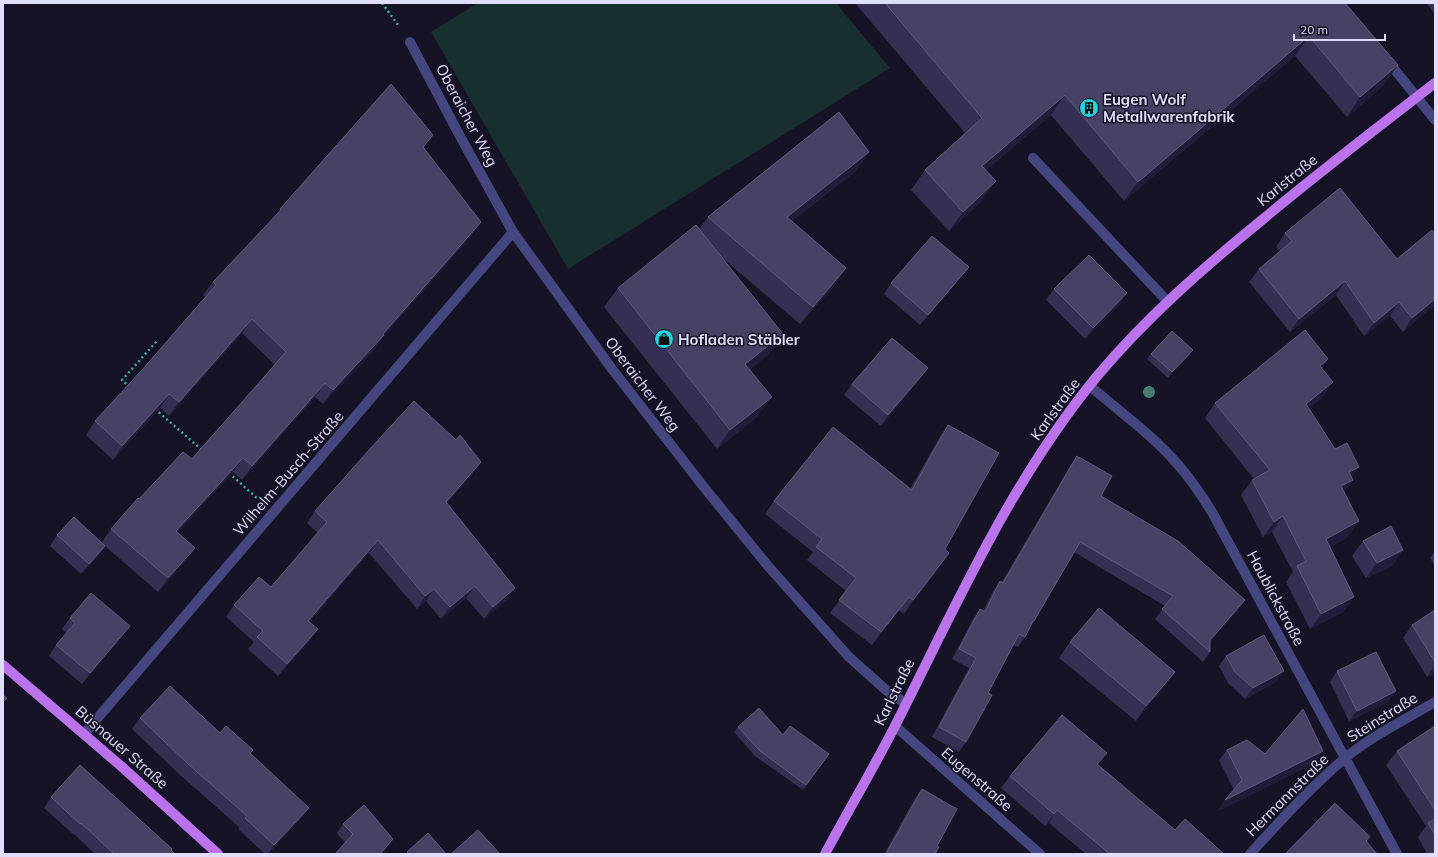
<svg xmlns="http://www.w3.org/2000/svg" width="1438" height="857" viewBox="0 0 1438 857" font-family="Mulish,sans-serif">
<rect width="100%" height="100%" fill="#161326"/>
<path fill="#172f2e" d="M 478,3 L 836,3 L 890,68 L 568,269 L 431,32 Z"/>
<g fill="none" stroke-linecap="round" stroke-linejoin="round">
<path stroke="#41aba0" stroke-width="2.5" stroke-dasharray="2 3" stroke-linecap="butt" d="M 382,3 L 398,25
M 130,387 L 122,380 L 157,341
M 155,409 L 202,450
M 229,473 L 258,499"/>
<path stroke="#45457f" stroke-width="10" d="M 410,42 L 461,138 L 513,232 L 612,369 L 703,486 L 768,566 L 849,657 L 886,690 L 905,703
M 1387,60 L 1435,120
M 1033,158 L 1167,301
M 1090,386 C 1120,412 1154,436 1180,467 C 1192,481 1202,496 1212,512 L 1397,854
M 895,726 L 1040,854
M 84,734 L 513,232
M 1250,854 C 1280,821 1310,788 1344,759 C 1370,737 1406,719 1435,702"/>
<path stroke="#ba73eb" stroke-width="10" d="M 3,665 L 121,766 L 218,854
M 825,854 C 848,811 873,769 895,726 C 956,606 1011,480 1098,375 C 1147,317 1203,268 1262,220 C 1318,173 1377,128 1435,83"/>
</g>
<circle fill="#497c75" cx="1149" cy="392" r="6"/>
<path fill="#352f52" d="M 855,3 L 1345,3 L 1384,85 L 1347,117 L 1295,56 L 1124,201 L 1051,115 L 986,170 L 982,201 L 949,231 L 911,190 L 925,170 L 965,133 Z
M 1426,3 L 1435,3 L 1435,14 Z
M 424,148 L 472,235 L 382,338 L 375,349 L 323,404 L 315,397 L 242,480 L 233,472 L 177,533 L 195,548 L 185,562 L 158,592 L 105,546 L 98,556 L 81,574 L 50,546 L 57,535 L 102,542 L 111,529 L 139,499 L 192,459 L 275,365 L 242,333 L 169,416 L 160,408 L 113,460 L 86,435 L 95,421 L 142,370 L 205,297 L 203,295 L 213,282 L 275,216 L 280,209 Z
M 857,170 L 792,221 L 846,268 L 834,286 L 800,324 L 720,256 L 783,334 L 769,354 L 750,369 L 758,416 L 717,449 L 604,307 L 618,288 L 699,229 L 708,217 Z
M 1285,233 L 1397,259 L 1435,234 L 1435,308 L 1433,306 L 1403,332 L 1390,316 L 1364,336 L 1336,295 L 1290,332 L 1249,282 L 1259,269 L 1280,251 L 1276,247 Z
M 969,267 L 961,277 L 920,325 L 884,294 L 891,283 Z
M 1054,289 L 1120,304 L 1085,339 L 1046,300 Z
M 1193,350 L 1189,355 L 1168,378 L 1147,359 L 1151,354 Z
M 1328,359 L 1322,369 L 1322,398 L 1309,408 L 1353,480 L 1344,492 L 1348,537 L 1330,547 L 1354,597 L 1343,612 L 1310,629 L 1286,582 L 1293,572 L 1272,532 L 1263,537 L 1241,495 L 1252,480 L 1254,479 L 1205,418 L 1215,403 Z
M 928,368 L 920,379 L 881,426 L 844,395 L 852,384 Z
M 948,425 L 945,549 L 940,566 L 904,614 L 899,610 L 872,645 L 830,613 L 846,591 L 807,560 L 813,552 L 765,514 L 774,501 L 910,489 L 939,438 Z
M 1077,456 L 1101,496 L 1238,610 L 1210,642 L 1210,652 L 1203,662 L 1155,619 L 1165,606 L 1074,552 L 1034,621 L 1029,629 L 1025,637 L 1018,647 L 1013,645 L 988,693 L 966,742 L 959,752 L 932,737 L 969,668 L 952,659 L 973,619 L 980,609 L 983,611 L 993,591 L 1000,581 L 1002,582 L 1070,466 Z
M 473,474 L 447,503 L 515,588 L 507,600 L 484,619 L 466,598 L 441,619 L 426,601 L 417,609 L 369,553 L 309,622 L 309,641 L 278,676 L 248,649 L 254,642 L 226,617 L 234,605 L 271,587 L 318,533 L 307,523 L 315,511 Z
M 1363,541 L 1403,550 L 1392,566 L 1366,578 L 1352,556 Z
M 1435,551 L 1435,566 L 1430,558 Z
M 1435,610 L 1435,673 L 1427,677 L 1403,638 L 1412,625 Z
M 70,618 L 122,637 L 82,684 L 49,656 L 56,645 L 67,633 L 62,629 Z
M 1070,642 L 1164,687 L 1136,721 L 1059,658 Z
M 1226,656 L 1276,682 L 1245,699 L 1228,683 L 1219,666 Z
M 1337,671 L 1396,691 L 1388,702 L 1349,721 L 1330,682 Z
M 140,718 L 220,733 L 253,750 L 251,754 L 301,818 L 268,854 L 265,854 L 238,829 L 239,827 L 179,774 L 132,729 Z
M 1435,726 L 1435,854 L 1427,854 L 1418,837 L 1426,826 L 1386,765 L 1397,751 Z
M 738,727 L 783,735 L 829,754 L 803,790 L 755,756 L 734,732 Z
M 1227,750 L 1265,754 L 1316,762 L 1218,811 L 1225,800 L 1234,790 L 1219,760 Z
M 1098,765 L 1175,830 L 1224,854 L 1086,854 L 1049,823 L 1045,826 L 1001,788 L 1010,776 Z
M 922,789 L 937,846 L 935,854 L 884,854 L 914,800 Z
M 51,797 L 171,850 L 175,854 L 95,854 L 74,834 L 73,834 L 44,808 Z
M 343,824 L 387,849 L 382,854 L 335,854 L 345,843 L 337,833 Z"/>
<path fill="#211c39" d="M 1309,36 L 1295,56 L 1124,201 L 1138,182 Z
M 1398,65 L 1384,85 L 1347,117 L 1360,97 Z
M 1065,95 L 1051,115 L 968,185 L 982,166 Z
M 433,135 L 423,149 L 423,147 Z
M 869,152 L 857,170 L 775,234 L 787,217 Z
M 996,181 L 982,201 L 949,231 L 963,212 Z
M 481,222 L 472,235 L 382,338 L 375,349 L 323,404 L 333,390 Z
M 969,267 L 961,277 L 920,325 L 928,315 Z
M 846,268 L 834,286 L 800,324 L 813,307 Z
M 1345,281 L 1336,295 L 1290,332 L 1299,319 Z
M 1127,293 L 1120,304 L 1085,339 L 1093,328 Z
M 1435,299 L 1435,303 L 1433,306 L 1403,332 L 1412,318 Z
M 1399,302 L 1390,316 L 1364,336 L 1374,323 Z
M 252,319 L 242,333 L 169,416 L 179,402 Z
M 783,334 L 769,354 L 732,383 L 745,364 Z
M 1193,350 L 1189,355 L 1168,378 L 1172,372 Z
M 1328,359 L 1317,375 L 1320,366 Z
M 928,368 L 920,379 L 881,426 L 888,415 Z
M 1333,382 L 1322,398 L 1296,419 L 1306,404 Z
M 325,383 L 315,397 L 242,480 L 252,466 Z
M 169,394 L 160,408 L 113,460 L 122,446 Z
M 772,397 L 758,416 L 717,449 L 730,430 Z
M 243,458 L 233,472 L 166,545 L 176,531 Z
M 481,462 L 473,474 L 437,514 L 446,502 Z
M 1359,467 L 1348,482 L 1353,480 L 1342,496 L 1341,486 L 1349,472 Z
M 1283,516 L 1272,532 L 1263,537 L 1274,522 Z
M 1359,521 L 1348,537 L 1315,555 L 1326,539 Z
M 378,540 L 369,553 L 300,633 L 308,621 Z
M 105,546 L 98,556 L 81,574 L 89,564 Z
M 195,548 L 185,562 L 158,592 L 168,578 Z
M 1403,550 L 1392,566 L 1366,578 L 1377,563 Z
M 949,553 L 940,566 L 904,614 L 913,600 Z
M 475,586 L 466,598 L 441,619 L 450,607 Z
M 515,588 L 507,600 L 484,619 L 493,607 Z
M 434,589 L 426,601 L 417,609 L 425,596 Z
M 909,597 L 899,610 L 872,645 L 881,632 Z
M 1354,597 L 1343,612 L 1310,629 L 1321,614 Z
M 1245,600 L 1238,610 L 1205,648 L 1210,640 Z
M 130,626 L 122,637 L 82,684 L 90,673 Z
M 318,629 L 309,641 L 278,676 L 287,664 Z
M 1435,666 L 1435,673 L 1427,677 Z
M 1284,671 L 1276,682 L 1245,699 L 1253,688 Z
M 1175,672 L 1164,687 L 1136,721 L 1146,706 Z
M 1396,691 L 1388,702 L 1349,721 L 1357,711 Z
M 1323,751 L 1316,762 L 1218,811 L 1225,800 Z
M 1107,753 L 1098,765 L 1097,764 Z
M 309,808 L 301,818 L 268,854 L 274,845 Z
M 1057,810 L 1049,823 L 1045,826 Z
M 393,839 L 387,849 L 382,854 L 380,854 Z"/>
<path fill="#474264" stroke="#5f5a7b" d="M 885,3 L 1345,3 L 1398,65 L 1360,97 L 1309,36 L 1138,182 L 1065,95 L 982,166 L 996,181 L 963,212 L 925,170 L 982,118 Z
M 391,84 L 433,135 L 423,147 L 481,222 L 383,334 L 384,335 L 333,390 L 325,383 L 252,466 L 243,458 L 176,531 L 195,548 L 168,578 L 111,529 L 138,498 L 139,499 L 183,452 L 192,459 L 286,352 L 252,319 L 179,402 L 169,394 L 122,446 L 95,421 L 142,370 L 216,285 L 213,282 L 281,210 L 280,209 Z
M 839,112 L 869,152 L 787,217 L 846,268 L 813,307 L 708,217 Z
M 1340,188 L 1397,259 L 1432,230 L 1435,234 L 1435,299 L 1412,318 L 1399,302 L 1374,323 L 1345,281 L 1299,319 L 1259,269 L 1292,241 L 1285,233 Z
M 696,225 L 783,334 L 745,364 L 772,397 L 730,430 L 618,288 Z
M 932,236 L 969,267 L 928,315 L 891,283 Z
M 1089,255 L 1127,293 L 1093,328 L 1054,289 Z
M 1305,330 L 1328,359 L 1320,366 L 1333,382 L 1306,404 L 1335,449 L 1347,443 L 1359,467 L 1349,472 L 1353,480 L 1341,486 L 1359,521 L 1326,539 L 1354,597 L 1321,614 L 1297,566 L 1306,561 L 1283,516 L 1274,522 L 1252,480 L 1270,470 L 1215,403 Z
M 1172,331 L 1193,350 L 1172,372 L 1151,354 Z
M 892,338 L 928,368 L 888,415 L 852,384 Z
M 414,401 L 456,440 L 460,435 L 481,462 L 446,502 L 515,588 L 493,607 L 475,586 L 450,607 L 434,589 L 425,596 L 378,540 L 308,621 L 318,629 L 287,664 L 257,637 L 263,631 L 234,605 L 259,577 L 271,587 L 327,522 L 315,511 L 369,450 Z
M 948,425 L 999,453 L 945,549 L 949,553 L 913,600 L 909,597 L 881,632 L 839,600 L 856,578 L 816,547 L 822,539 L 774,501 L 833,427 L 912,490 Z
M 1077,456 L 1112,476 L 1101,496 L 1178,541 L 1245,600 L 1210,640 L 1210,652 L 1162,609 L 1173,596 L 1080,542 L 1034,621 L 1033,621 L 1025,637 L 1019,634 L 988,693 L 992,695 L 966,742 L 939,727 L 976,658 L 959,649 L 980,609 L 985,612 L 1000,581 L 1003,583 Z
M 74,517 L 105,546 L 89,564 L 57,535 Z
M 1391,526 L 1403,550 L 1377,563 L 1363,541 Z
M 91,593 L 130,626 L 90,673 L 56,645 L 75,623 L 70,618 Z
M 1099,608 L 1175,672 L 1146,706 L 1070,642 Z
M 1435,610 L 1435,662 L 1412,625 Z
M 1264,635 L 1284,671 L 1253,688 L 1235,672 L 1226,656 Z
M 1376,652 L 1396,691 L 1357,711 L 1337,671 Z
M 170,686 L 220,733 L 226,726 L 253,750 L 250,753 L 309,808 L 274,845 L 245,818 L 247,816 L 187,763 L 140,718 Z
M 3,695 L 7,698 L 3,702 Z
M 759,708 L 783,735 L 790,726 L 829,754 L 806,785 L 759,750 L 738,727 Z
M 1303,709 L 1323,751 L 1225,800 L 1242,780 L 1227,750 L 1247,740 L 1265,754 Z
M 1062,715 L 1107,753 L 1097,764 L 1175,830 L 1185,819 L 1224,854 L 1110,854 L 1057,810 L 1054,814 L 1010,776 Z
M 1435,726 L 1435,810 L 1397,751 Z
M 80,765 L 172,849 L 171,850 L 175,854 L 114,854 L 81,823 L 80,824 L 51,797 Z
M 922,789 L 957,809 L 937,846 L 939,847 L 935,854 L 886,854 Z
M 1335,803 L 1370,837 L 1366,841 L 1377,854 L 1285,854 Z
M 364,805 L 393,839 L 380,854 L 335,854 L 353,834 L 343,824 Z
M 1435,819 L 1435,835 L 1428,823 Z
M 478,830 L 500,854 L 451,854 Z
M 428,833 L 446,854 L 409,854 L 407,852 Z"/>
<defs>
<g id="building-disc" transform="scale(1)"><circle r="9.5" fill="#23d4e0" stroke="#161326"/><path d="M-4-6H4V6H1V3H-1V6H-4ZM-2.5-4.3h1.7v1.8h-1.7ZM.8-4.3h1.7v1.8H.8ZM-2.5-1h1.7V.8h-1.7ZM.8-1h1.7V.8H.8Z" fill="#111"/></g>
<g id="shop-disc" transform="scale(1)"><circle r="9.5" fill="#23d4e0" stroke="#161326"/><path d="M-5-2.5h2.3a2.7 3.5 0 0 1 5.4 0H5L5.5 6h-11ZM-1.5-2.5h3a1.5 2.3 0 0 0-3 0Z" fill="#111"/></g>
</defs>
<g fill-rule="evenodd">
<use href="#building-disc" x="1089" y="108"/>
<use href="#shop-disc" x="664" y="339"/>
</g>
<g text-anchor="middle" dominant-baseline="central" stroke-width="3" stroke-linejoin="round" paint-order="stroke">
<g font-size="15" font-weight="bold" fill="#e0ddfa" stroke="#161326" text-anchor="start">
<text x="1103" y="99">Eugen Wolf<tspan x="1103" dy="17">Metallwarenfabrik</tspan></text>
<text x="678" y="339">Hofladen Stäbler</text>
</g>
<g font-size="15" fill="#e0ddfa" stroke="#161326">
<text transform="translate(467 115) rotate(62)">Oberaicher Weg</text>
<text transform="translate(1287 180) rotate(-39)">Karlstraße</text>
<text transform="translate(643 384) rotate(53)">Oberaicher Weg</text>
<text transform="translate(1055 409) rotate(-54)">Karlstraße</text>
<text transform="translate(288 473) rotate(-49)">Wilhelm-Busch-Straße</text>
<text transform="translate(1276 598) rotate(62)">Haublickstraße</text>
<text transform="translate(894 692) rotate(-64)">Karlstraße</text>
<text transform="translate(1382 717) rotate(-32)">Steinstraße</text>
<text transform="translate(122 747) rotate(41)">Büsnauer Straße</text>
<text transform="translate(977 779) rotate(41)">Eugenstraße</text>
<text transform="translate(1287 795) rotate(-45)">Hermannstraße</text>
</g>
</g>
<rect width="1438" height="857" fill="none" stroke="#e0ddfa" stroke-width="8"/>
<path d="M1294 34v6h91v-6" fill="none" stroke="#e0ddfa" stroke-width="2"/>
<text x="1300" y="34" font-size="12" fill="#e0ddfa" stroke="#161326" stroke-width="3" paint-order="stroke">20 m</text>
</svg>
